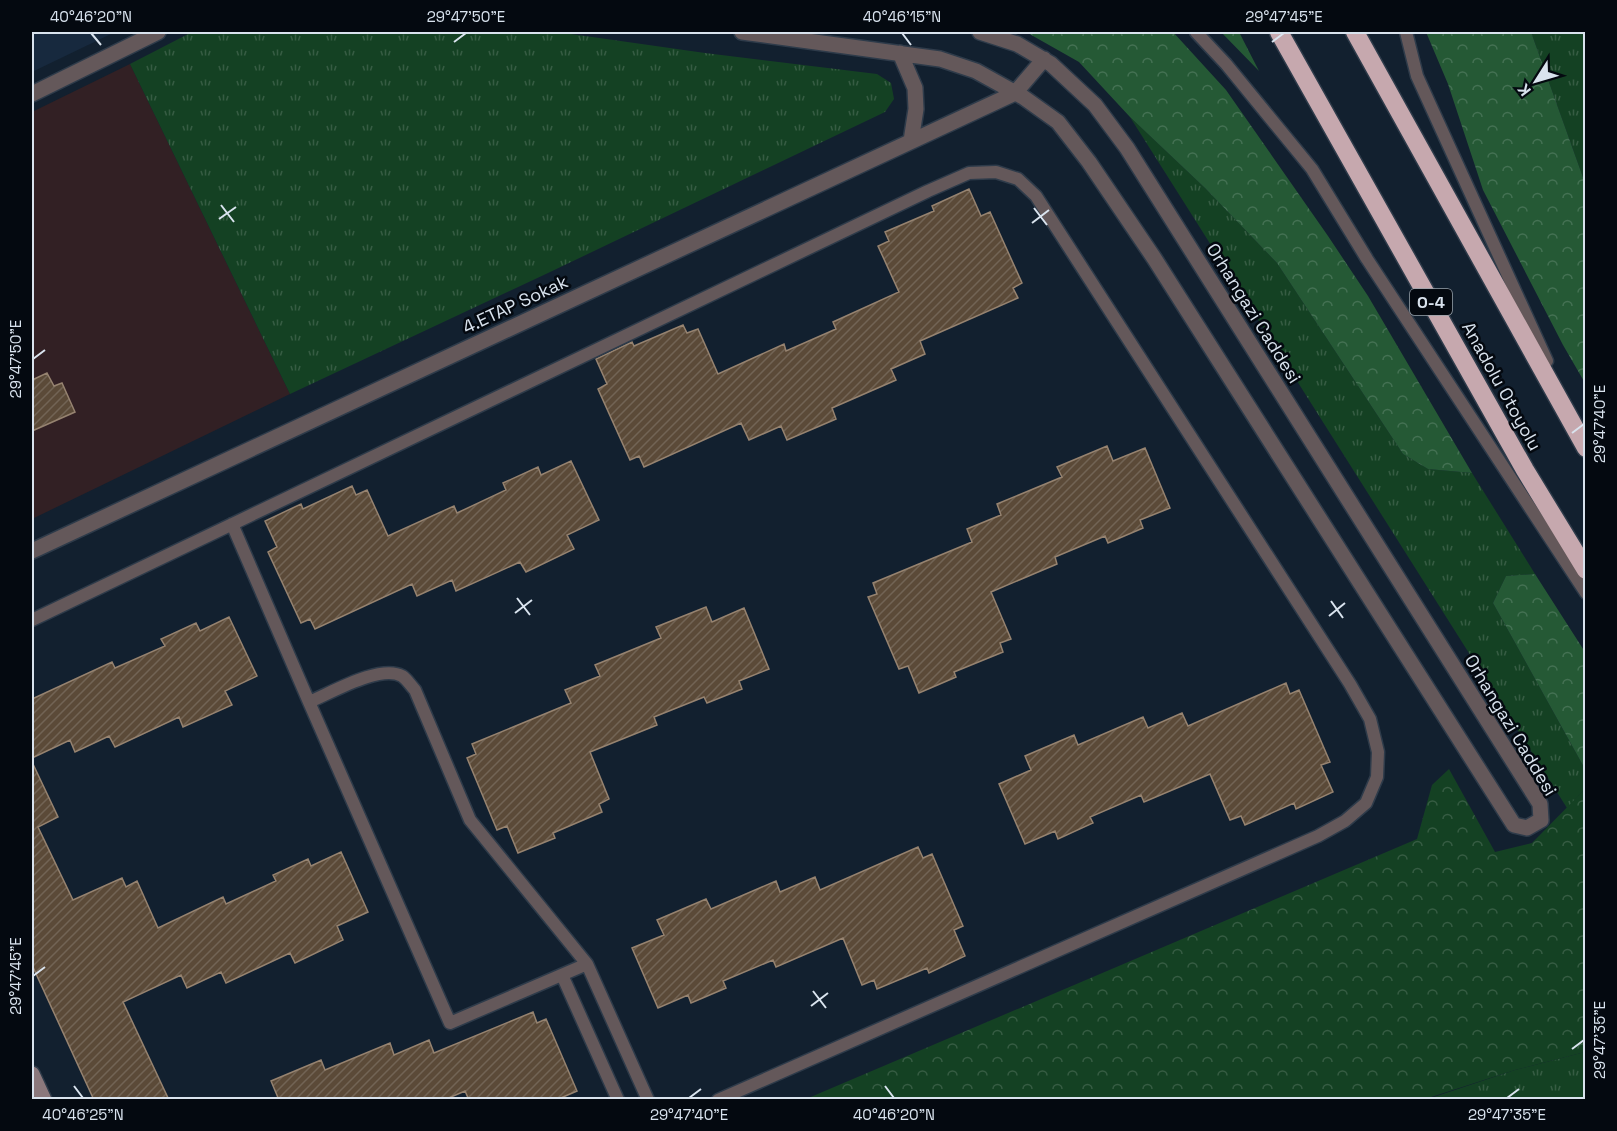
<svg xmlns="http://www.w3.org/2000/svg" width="1617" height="1131" viewBox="0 0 1617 1131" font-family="'Space Grotesk',sans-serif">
<defs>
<pattern id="grass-tufts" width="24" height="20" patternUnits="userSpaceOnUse" patternTransform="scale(1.5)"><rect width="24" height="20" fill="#144123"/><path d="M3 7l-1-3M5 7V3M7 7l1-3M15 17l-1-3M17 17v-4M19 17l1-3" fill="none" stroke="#365c43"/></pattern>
<pattern id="forest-crowns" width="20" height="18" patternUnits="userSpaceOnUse" patternTransform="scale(1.5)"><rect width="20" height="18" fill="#255935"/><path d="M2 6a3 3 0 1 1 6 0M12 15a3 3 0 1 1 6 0" fill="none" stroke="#447153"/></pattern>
<pattern id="park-crowns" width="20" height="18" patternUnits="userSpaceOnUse" patternTransform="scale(1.5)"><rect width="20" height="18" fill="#144123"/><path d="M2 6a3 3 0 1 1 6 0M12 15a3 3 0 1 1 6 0" fill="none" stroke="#365c43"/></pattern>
<pattern id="building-hatch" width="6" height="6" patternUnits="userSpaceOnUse" patternTransform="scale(1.5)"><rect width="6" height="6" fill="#5b4a38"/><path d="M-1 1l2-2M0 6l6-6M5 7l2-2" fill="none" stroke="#726455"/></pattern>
</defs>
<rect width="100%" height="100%" fill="#12202f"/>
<path fill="#17293e" d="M 32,32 L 115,32 L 32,72 Z"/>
<path fill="#322024" d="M 130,64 L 290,394 L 32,519 L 32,112 Z"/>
<path fill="url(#grass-tufts)" d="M 192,32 L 557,32 L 705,53 L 877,74 L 891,83 L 894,99 L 885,112 L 548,273 L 290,394 L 130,64 Z
M 1531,32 L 1585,32 L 1585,183 Z
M 1130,117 L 1205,188 L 1277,263 L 1403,454 L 1428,469 L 1472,473 L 1535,574 L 1506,576 L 1493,603 L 1585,769 L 1585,789 L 1567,808 Z
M 1585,1052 L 1585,1099 L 1425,1100 L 1515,1070 Z"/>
<path fill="url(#forest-crowns)" d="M 1026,32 L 1173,32 L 1226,90 L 1328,236 L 1368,296 L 1472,473 L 1428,469 L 1403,454 L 1277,263 L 1205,188 L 1130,117 L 1079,62 Z
M 1221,32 L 1239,32 L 1259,71 Z
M 1426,32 L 1531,32 L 1585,183 L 1585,383 L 1563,345 L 1483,190 L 1448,84 Z
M 1535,574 L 1585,652 L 1585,769 L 1493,603 L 1506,576 Z"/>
<path fill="url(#park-crowns)" d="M 1449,769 L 1495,852 L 1532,843 L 1585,789 L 1585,1052 L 1515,1070 L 1425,1099 L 806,1099 L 1417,839 L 1432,785 Z"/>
<path fill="url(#building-hatch)" stroke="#968370" stroke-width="1.5" d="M 969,189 L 981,216 L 990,212 L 1022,283 L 1013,288 L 1018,298 L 920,341 L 925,354 L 891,369 L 896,380 L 832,408 L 836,419 L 787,440 L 781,426 L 749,440 L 741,423 L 644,467 L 639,456 L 630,460 L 598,389 L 607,384 L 596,359 L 632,342 L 634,346 L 683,325 L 687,333 L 698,329 L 718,374 L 784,344 L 786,351 L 836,329 L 833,322 L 899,292 L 878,246 L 889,241 L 885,232 L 934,211 L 932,206 Z
M 47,373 L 54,386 L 62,383 L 75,412 L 32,431 L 32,380 Z
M 1107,446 L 1113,461 L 1145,448 L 1170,508 L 1140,520 L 1143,528 L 1108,543 L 1105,536 L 1055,557 L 1057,564 L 991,592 L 1011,639 L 1000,643 L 1003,652 L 954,672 L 956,677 L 919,693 L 908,666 L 899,669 L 868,597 L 877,594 L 873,583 L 972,542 L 967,529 L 1001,515 L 997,504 L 1062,477 L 1057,467 Z
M 571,461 L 599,520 L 567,535 L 574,549 L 526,572 L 520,562 L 456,591 L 452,580 L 417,596 L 412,584 L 315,629 L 310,619 L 301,623 L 268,552 L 277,547 L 265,521 L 301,504 L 303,509 L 352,486 L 356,495 L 367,490 L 388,536 L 454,506 L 457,513 L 506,490 L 503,483 L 538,467 L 541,475 Z
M 706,607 L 712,622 L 744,608 L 769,669 L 739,681 L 742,689 L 707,703 L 704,697 L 654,717 L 657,725 L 590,752 L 609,799 L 599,804 L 602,812 L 553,833 L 555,838 L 518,853 L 507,826 L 497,830 L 467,758 L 476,754 L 472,744 L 571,703 L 565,690 L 600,676 L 595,665 L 661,638 L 656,627 Z
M 229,617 L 257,676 L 225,691 L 232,705 L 183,727 L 179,717 L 115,747 L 109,736 L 75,752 L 70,740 L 32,758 L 32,699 L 112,662 L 115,668 L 165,646 L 161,639 L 196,623 L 200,631 Z
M 1286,683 L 1290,694 L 1299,690 L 1330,762 L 1321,765 L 1333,792 L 1296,809 L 1294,803 L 1245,825 L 1241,816 L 1230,820 L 1210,774 L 1144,802 L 1141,795 L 1090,817 L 1093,823 L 1058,839 L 1055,831 L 1025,844 L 999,784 L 1031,770 L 1025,756 L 1074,735 L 1078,745 L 1143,717 L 1148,728 L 1182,713 L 1188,726 Z
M 32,762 L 58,817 L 38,827 L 73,900 L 122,878 L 126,887 L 137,881 L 158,928 L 223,897 L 226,904 L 276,881 L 273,875 L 308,859 L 311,866 L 341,852 L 368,912 L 337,926 L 343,940 L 295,963 L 290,953 L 226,983 L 221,972 L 187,988 L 181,975 L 123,1002 L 169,1100 L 94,1100 L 32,965 Z
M 918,847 L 923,858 L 932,854 L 963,926 L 954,930 L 965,956 L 929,973 L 927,968 L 877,989 L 874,980 L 862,985 L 843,938 L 776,967 L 773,960 L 723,981 L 726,988 L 691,1003 L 688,995 L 658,1008 L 632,948 L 664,935 L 657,920 L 706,899 L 711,909 L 776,881 L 780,892 L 815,877 L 820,890 Z
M 533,1012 L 537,1023 L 546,1019 L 577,1091 L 556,1100 L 469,1100 L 465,1091 L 444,1100 L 279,1100 L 271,1081 L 321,1060 L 325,1070 L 390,1043 L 394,1055 L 429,1040 L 434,1053 Z"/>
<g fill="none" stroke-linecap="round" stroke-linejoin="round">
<g stroke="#2e3b4a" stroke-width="15">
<path id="lane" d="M 1196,32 L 1226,64 L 1312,169 L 1367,259 L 1586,593
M 1406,32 L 1417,76 L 1547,361
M 232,524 L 309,702
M 32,620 L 928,191 L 969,173 L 996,172 L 1018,179 L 1036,196 L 1350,684 L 1370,719 L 1378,752 L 1377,777 L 1366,803 L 1345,821 L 1318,836 L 718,1100
M 587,964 L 450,1023 L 309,702 C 331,693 380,664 402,676 C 407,679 411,686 415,690 L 470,820 L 587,964 L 648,1100
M 562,975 L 618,1100"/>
</g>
<g stroke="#2e3b4a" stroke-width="18">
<path id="street" d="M 742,32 L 940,59 L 976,71 L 1023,97 L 1058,122 L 1089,162 L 1154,258 L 1514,825 L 1527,828 L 1541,820 L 1540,804 L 1127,148 L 1095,105 L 1051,64 L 1017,44 L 980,32
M 900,53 L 915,88 L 916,109 L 911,141
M 32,94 L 158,32
M 32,551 L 1015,93 L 1044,59"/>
</g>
<g stroke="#2e3b4a" stroke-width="18">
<path id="secondary" d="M 32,1074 L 44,1100"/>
</g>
<g stroke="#2e3b4a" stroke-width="21">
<path id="highway" d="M 1279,32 L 1525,470 L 1586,570
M 1355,32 L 1586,448"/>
</g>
<use href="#lane" stroke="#64585a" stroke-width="12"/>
<use href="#street" stroke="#64585a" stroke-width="15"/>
<use href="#secondary" stroke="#8b787c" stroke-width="15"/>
<use href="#highway" stroke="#c6a8ae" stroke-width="18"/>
</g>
<path fill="none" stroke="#d9e3ee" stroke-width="2" d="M 91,33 L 101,45M 902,33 L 911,45M 454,42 L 466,33M 1272,42 L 1284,33M 221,205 L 234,222M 1034,208 L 1047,225M 219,219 L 236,207M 1032,223 L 1049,210M 33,359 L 45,350M 1572,433 L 1584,424M 517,598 L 530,615M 1331,601 L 1343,618M 515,613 L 532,600M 1329,616 L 1345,603M 33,976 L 45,967M 813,991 L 826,1008M 811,1006 L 828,993M 1572,1049 L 1584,1040M 74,1086 L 83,1098M 885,1086 L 894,1098M 689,1098 L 701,1089M 1507,1098 L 1519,1089"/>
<g text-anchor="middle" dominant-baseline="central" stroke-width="5" stroke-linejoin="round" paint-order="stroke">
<rect fill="#040910" stroke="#99a2ab" stroke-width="1.5" x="1410" y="289" width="42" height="26" rx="4.5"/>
<g font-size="16" font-weight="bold" fill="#d9e3ee">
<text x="1431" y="302">O-4</text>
</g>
<g font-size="18" fill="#d9e3ee" stroke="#040910">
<text transform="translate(515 304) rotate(-25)">4.ETAP Sokak</text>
<text transform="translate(1254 313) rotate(58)">Orhangazi Caddesi</text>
<text transform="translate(1502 386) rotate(61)">Anadolu Otoyolu</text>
<text transform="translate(1511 725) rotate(59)">Orhangazi Caddesi</text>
</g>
</g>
<rect width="1617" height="1131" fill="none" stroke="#040910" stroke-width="66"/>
<g transform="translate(1536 81) rotate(233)" stroke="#040910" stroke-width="4.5" paint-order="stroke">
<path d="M0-4.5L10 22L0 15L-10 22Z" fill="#d9e3ee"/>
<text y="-9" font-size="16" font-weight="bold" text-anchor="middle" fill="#d9e3ee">K</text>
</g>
<rect x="33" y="33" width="1551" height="1065" fill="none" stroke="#d9e3ee" stroke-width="2"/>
<g font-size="15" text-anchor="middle" fill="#d9e3ee">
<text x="91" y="22">40°46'20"N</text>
<text x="466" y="22">29°47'50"E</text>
<text x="902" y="22">40°46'15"N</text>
<text x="1284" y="22">29°47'45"E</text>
<text transform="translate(16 359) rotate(-90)" y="5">29°47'50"E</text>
<text transform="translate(1600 424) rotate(-90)" y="5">29°47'40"E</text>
<text transform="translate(16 976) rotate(-90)" y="5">29°47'45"E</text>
<text transform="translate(1600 1040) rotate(-90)" y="5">29°47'35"E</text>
<text x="83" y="1120">40°46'25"N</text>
<text x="689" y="1120">29°47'40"E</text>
<text x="894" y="1120">40°46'20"N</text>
<text x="1507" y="1120">29°47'35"E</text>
</g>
</svg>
